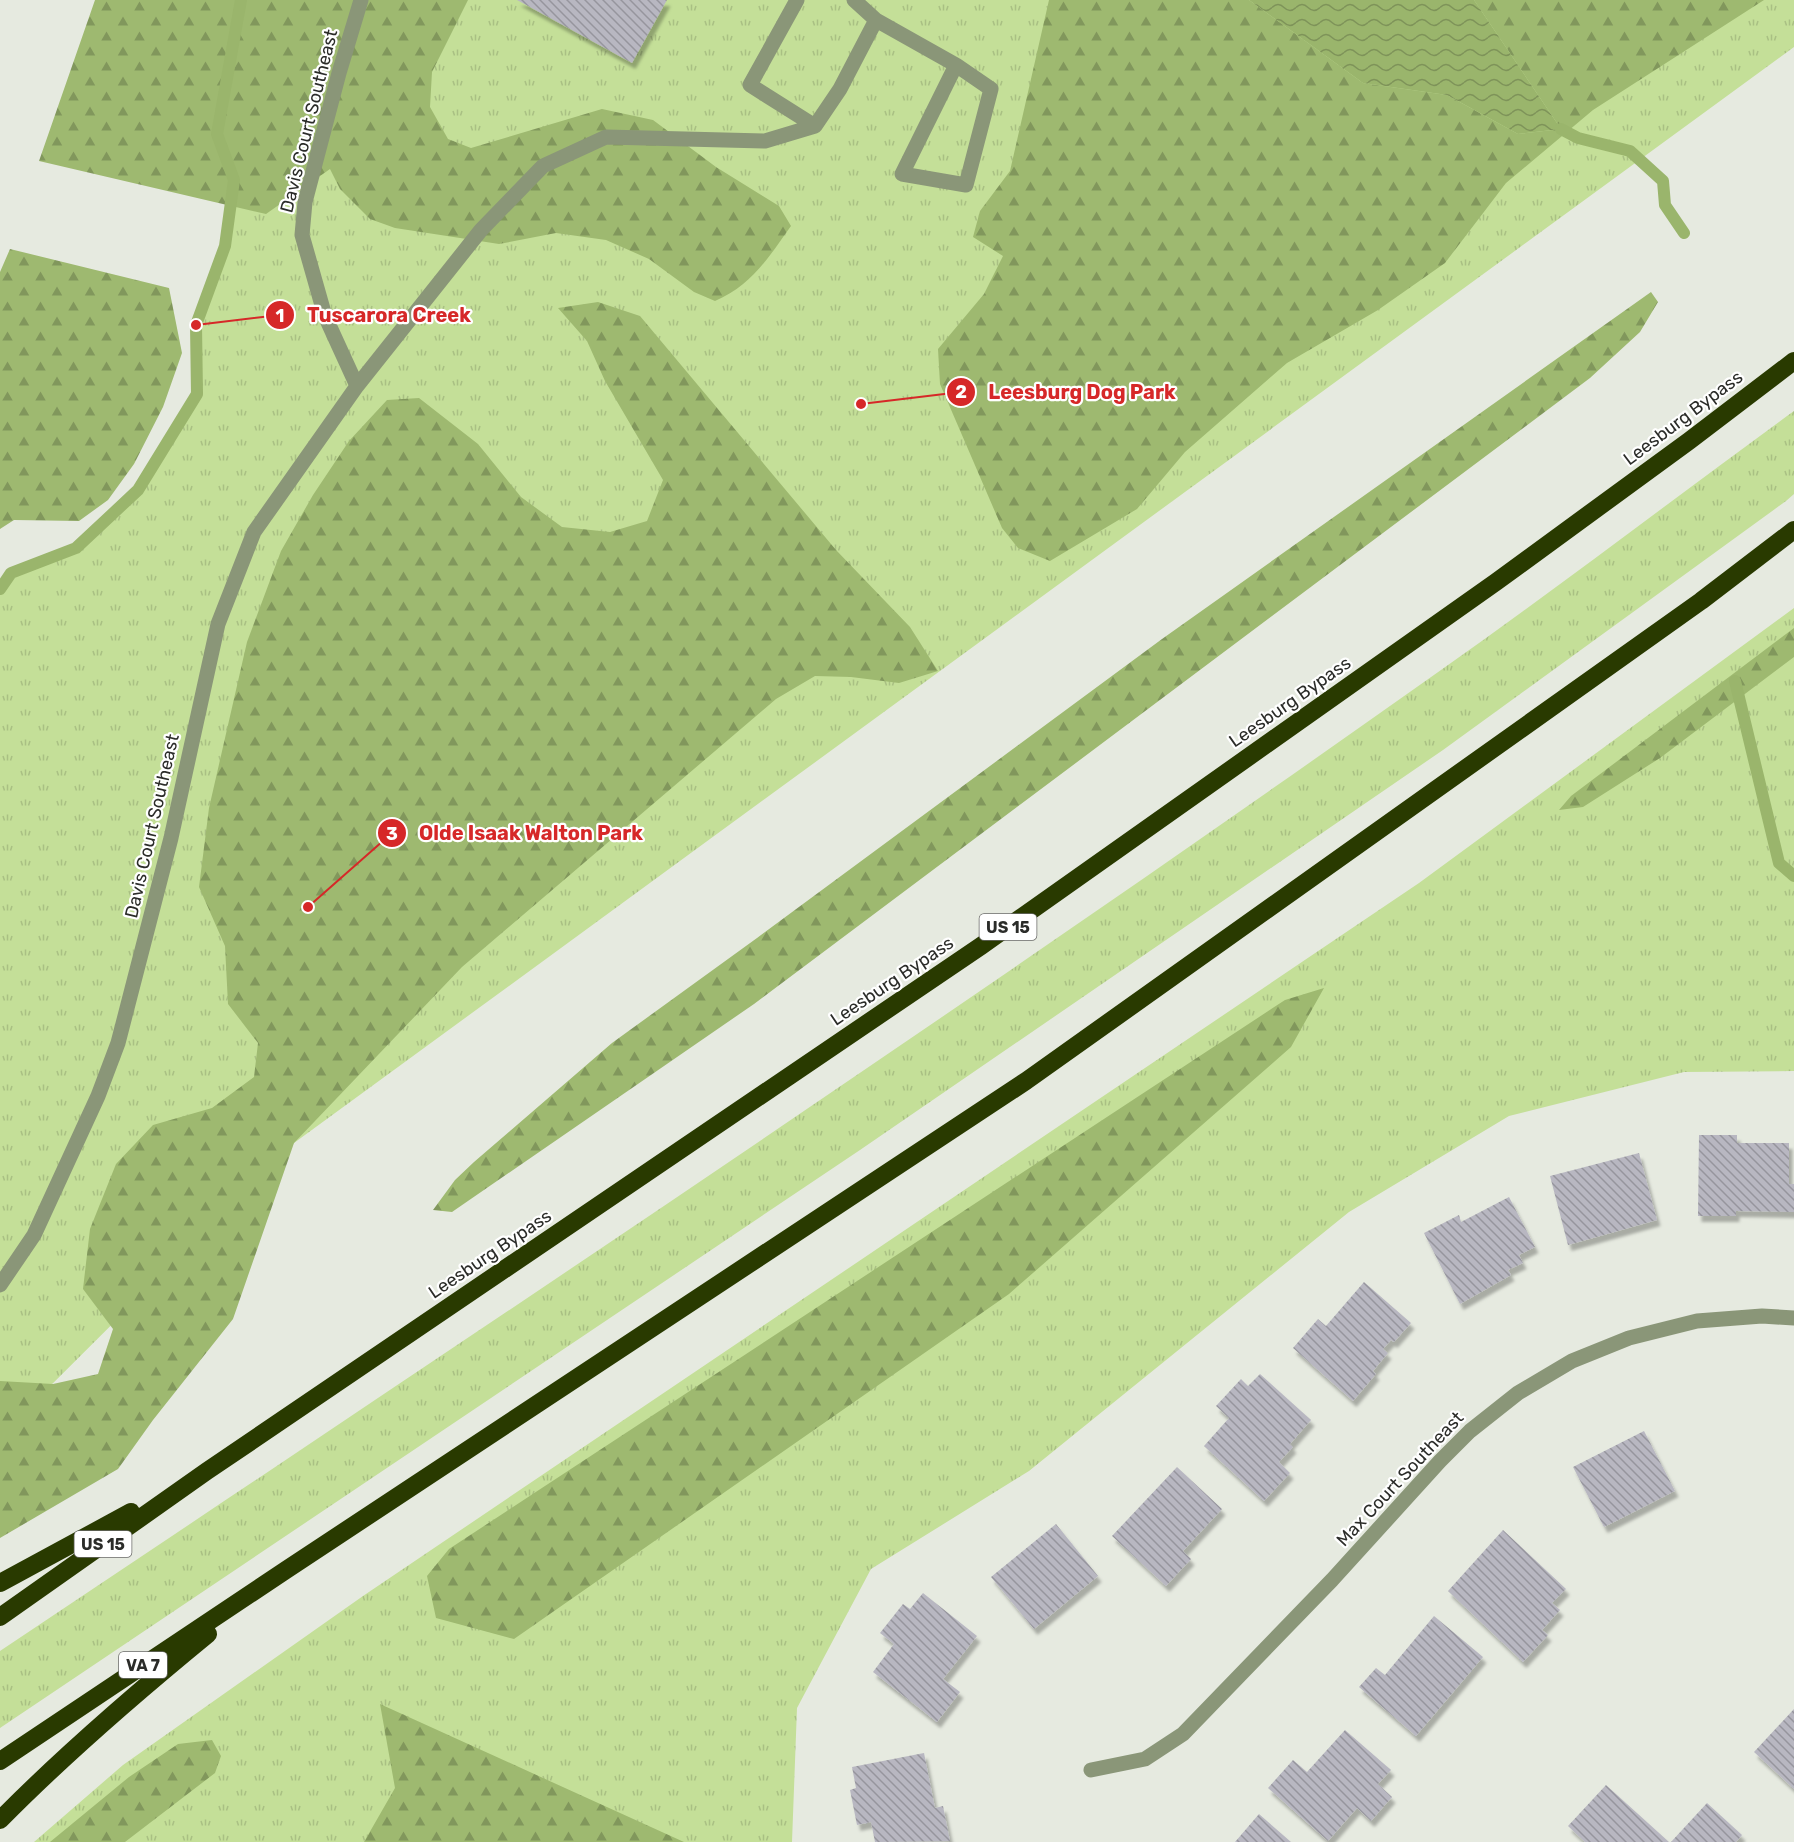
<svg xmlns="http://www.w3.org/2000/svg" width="1794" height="1842" viewBox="0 0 1794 1842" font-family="Rubik,sans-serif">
<defs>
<pattern id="grass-tufts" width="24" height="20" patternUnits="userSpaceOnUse" patternTransform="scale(1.5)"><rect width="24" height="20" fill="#c4df98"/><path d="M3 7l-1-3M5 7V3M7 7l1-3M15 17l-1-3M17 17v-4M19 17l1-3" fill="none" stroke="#a9c083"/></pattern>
<pattern id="forest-firs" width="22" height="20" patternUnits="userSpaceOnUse" patternTransform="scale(1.5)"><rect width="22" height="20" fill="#9eb970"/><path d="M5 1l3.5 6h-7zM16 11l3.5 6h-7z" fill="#81975c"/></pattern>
<pattern id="water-waves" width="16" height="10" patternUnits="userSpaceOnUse" patternTransform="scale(1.5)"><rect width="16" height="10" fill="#9ab56c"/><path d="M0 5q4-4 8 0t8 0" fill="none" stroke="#7e9359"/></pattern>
<pattern id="building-back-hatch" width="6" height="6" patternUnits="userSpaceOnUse" patternTransform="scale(1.5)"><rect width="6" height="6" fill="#b8b7c1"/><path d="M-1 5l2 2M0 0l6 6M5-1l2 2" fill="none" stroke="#96959d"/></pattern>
<filter id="shadow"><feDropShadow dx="3.5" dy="6" stdDeviation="1.5" flood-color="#0004"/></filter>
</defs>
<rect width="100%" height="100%" fill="#e6eae0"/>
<path fill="url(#grass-tufts)" d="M 240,0 L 1794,0 L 1794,47 L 294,1143 L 0,1436 L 0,589 L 11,573 L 76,548 L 138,490 L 197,394 L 196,325 L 225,246 L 234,180 Z
M 1794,411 L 1794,494 L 1786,501 L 1443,750 L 860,1150 L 0,1728 L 0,1651 C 483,1328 967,1006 1441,670 C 1560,586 1676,497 1794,411 Z
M 1794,608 L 1794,1071 L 1684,1072 L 1509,1116 L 1349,1212 L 1029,1471 L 871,1569 L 797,1708 L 792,1842 L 34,1842 L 123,1765 L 363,1596 L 1419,883 Z"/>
<path fill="url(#forest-firs)" d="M 95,0 L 468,0 L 432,72 L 430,107 L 448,139 L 471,148 L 602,109 L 653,120 L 716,167 L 779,206 L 791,226 C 768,258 752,285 715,301 L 694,292 L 649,259 L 606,240 L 556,233 L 499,244 L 395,228 L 370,219 L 340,189 L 330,169 L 266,214 L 39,161 Z
M 1049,0 L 1249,0 L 1363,83 L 1447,95 L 1518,134 L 1561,129 L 1474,0 L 1764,0 L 1593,110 L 1506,183 L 1445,263 L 1378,310 L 1287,363 L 1185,452 L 1137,509 L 1050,561 L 1018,548 L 1002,528 L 940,384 L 938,349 L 984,294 L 1003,256 L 973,237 L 980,211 L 1010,171 Z
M 10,249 L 169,288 L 182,353 L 163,407 L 134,464 L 108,500 L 79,521 L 14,520 L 0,529 L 0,272 Z
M 1651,292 L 1658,302 L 1640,332 L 1590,378 L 754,1004 L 452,1212 L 433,1210 L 455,1180 L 474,1162 L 612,1043 L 757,938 L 1162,639 Z
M 598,302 L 640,316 L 836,550 L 910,627 L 938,671 L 899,683 L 851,677 L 815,676 L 776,699 L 462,967 L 294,1143 L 233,1319 L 153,1420 L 118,1469 L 0,1538 L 0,1381 L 53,1384 L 98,1374 L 113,1329 L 83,1289 L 90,1229 L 116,1164 L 153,1125 L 212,1108 L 254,1077 L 258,1043 L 228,1004 L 225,946 L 199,887 L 209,808 L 247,642 L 281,551 L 313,495 L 349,441 L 387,400 L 419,398 L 478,444 L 521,497 L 562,527 L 610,532 L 647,521 L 663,480 L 605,381 L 587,341 L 558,308 Z
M 1794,628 L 1794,657 L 1660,758 L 1583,807 L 1559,810 L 1571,796 Z
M 1324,988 L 1291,1047 L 1009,1294 L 514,1639 L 436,1618 L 427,1576 L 449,1549 L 1285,1000 Z
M 380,1704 L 684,1842 L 364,1842 L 395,1788 Z
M 212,1740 L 221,1756 L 215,1773 L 125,1842 L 50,1842 L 129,1777 L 178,1744 Z"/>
<path fill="url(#water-waves)" d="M 1249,0 L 1474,0 L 1561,129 L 1518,134 L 1447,95 L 1363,83 Z"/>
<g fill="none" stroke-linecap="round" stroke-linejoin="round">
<path stroke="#9ab56c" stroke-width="12" d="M 1561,129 L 1578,138 L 1630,151 L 1663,181 L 1665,205 L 1684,233
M 0,589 L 11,573 L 76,548 L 138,490 L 197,394 L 196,325 L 225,246 L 234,180 L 217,134 L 241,0
M 1735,681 L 1779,863 L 1794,876"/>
</g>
<path fill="url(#building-back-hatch)" filter="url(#shadow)" d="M 517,0 L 667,0 L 632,63 Z
M 1699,1135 L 1737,1135 L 1737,1143 L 1789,1143 L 1789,1184 L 1794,1184 L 1794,1212 L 1736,1211 L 1736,1216 L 1698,1216 Z
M 1639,1153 L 1657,1220 L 1568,1245 L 1550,1176 Z
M 1509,1197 L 1535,1247 L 1519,1255 L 1523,1263 L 1508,1270 L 1511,1275 L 1460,1304 L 1424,1233 L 1459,1215 L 1461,1222 Z
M 1364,1282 L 1411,1323 L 1394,1342 L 1391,1340 L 1383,1349 L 1388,1353 L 1373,1371 L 1376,1374 L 1353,1401 L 1293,1348 L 1318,1319 L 1326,1326 Z
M 1260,1374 L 1311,1420 L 1290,1444 L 1293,1447 L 1279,1462 L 1290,1473 L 1264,1501 L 1204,1446 L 1229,1418 L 1216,1406 L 1241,1379 L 1248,1386 Z
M 1644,1431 L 1675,1491 L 1604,1527 L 1573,1467 Z
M 1177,1467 L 1222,1509 L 1183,1551 L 1191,1559 L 1166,1586 L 1112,1536 Z
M 1056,1524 L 1098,1576 L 1034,1629 L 991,1577 Z
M 1503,1530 L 1566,1589 L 1552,1603 L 1560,1610 L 1542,1630 L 1548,1635 L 1523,1662 L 1448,1591 Z
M 923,1593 L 977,1636 L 943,1679 L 960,1692 L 937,1722 L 873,1672 L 894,1644 L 880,1633 L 903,1604 L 910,1609 Z
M 1434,1616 L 1483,1657 L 1416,1736 L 1359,1687 L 1376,1668 L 1385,1675 Z
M 1794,1709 L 1794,1789 L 1754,1752 Z
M 1345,1730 L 1391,1770 L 1378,1784 L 1392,1797 L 1371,1821 L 1357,1808 L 1328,1841 L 1268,1788 L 1293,1760 L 1307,1772 Z
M 924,1753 L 935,1808 L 943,1806 L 950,1841 L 875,1842 L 871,1822 L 857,1825 L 850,1790 L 856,1788 L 852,1767 Z
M 1606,1785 L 1669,1842 L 1585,1842 L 1568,1826 Z
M 1707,1803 L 1742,1835 L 1736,1842 L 1671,1842 Z
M 1259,1814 L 1291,1842 L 1235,1842 Z"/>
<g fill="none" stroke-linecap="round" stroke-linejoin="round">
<path stroke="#8a9678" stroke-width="15" d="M 797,0 L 750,85 L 815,126
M 876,20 L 956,65 L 991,89 L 966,185 L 902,174 L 956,65
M 357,386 L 325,316 L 302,235 L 305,202 L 339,73 L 361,0
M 0,1285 L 34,1235 L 98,1096 L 118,1043 L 171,838 L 218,624 L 254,532 L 357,386 L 481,230 L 543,166 L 606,137 L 765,141 L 815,126 L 840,89 L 876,20 L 854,0
M 1091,1770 L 1145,1759 L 1183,1734 L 1332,1580 L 1440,1461 L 1470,1431 L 1518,1393 L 1572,1361 L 1629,1338 L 1697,1321 L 1762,1316 L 1794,1318"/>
<path stroke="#293a00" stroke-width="18" d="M 0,1583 L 131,1512
M 0,1617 L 207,1471 L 981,946 L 1496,582 L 1689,441 L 1794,361
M 0,1761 L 286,1570 L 1026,1081 L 1701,601 L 1794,530
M 0,1820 C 66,1753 136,1693 208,1634"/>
</g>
<g text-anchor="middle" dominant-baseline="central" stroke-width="4.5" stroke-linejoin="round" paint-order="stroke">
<g fill="#fff" stroke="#6b6b69" stroke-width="1.5">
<rect x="979.5" y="914" width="57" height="26" rx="4.5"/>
<rect x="74.5" y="1531" width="57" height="26" rx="4.5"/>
<rect x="119" y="1652" width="48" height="26" rx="4.5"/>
</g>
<g font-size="16" font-weight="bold" fill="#2b2c29">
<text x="1008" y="927">US 15</text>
<text x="103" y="1544">US 15</text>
<text x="143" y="1665">VA 7</text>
</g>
<g font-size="18" fill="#2b2c29" stroke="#fff">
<text transform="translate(309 121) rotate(-76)">Davis Court Southeast</text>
<text transform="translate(1683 418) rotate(-37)">Leesburg Bypass</text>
<text transform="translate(1290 702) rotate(-35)">Leesburg Bypass</text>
<text transform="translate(152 826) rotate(-77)">Davis Court Southeast</text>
<text transform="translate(892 981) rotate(-34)">Leesburg Bypass</text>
<text transform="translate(490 1254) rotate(-34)">Leesburg Bypass</text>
<text transform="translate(1400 1479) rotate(-47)">Max Court Southeast</text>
</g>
</g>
<path fill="none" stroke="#d62828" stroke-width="2" d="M196 325L280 315M861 404L961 392M308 907L392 833"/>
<g fill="#d62828" stroke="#fff" stroke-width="2">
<circle cx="196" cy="325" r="6"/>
<circle cx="861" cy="404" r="6"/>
<circle cx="308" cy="907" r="6"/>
<circle cx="280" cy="315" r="15"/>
<circle cx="961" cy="392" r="15"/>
<circle cx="392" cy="833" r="15"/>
</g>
<g font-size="18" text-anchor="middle" font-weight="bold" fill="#fff">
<text x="280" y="322">1</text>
<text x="961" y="398">2</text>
<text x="392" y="840">3</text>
</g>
<g font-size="20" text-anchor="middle" font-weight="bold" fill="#d62828" stroke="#fff" stroke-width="4.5" stroke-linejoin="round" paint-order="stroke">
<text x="389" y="322">Tuscarora Creek</text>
<text x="1082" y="399">Leesburg Dog Park</text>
<text x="531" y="840">Olde Isaak Walton Park</text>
</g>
</svg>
